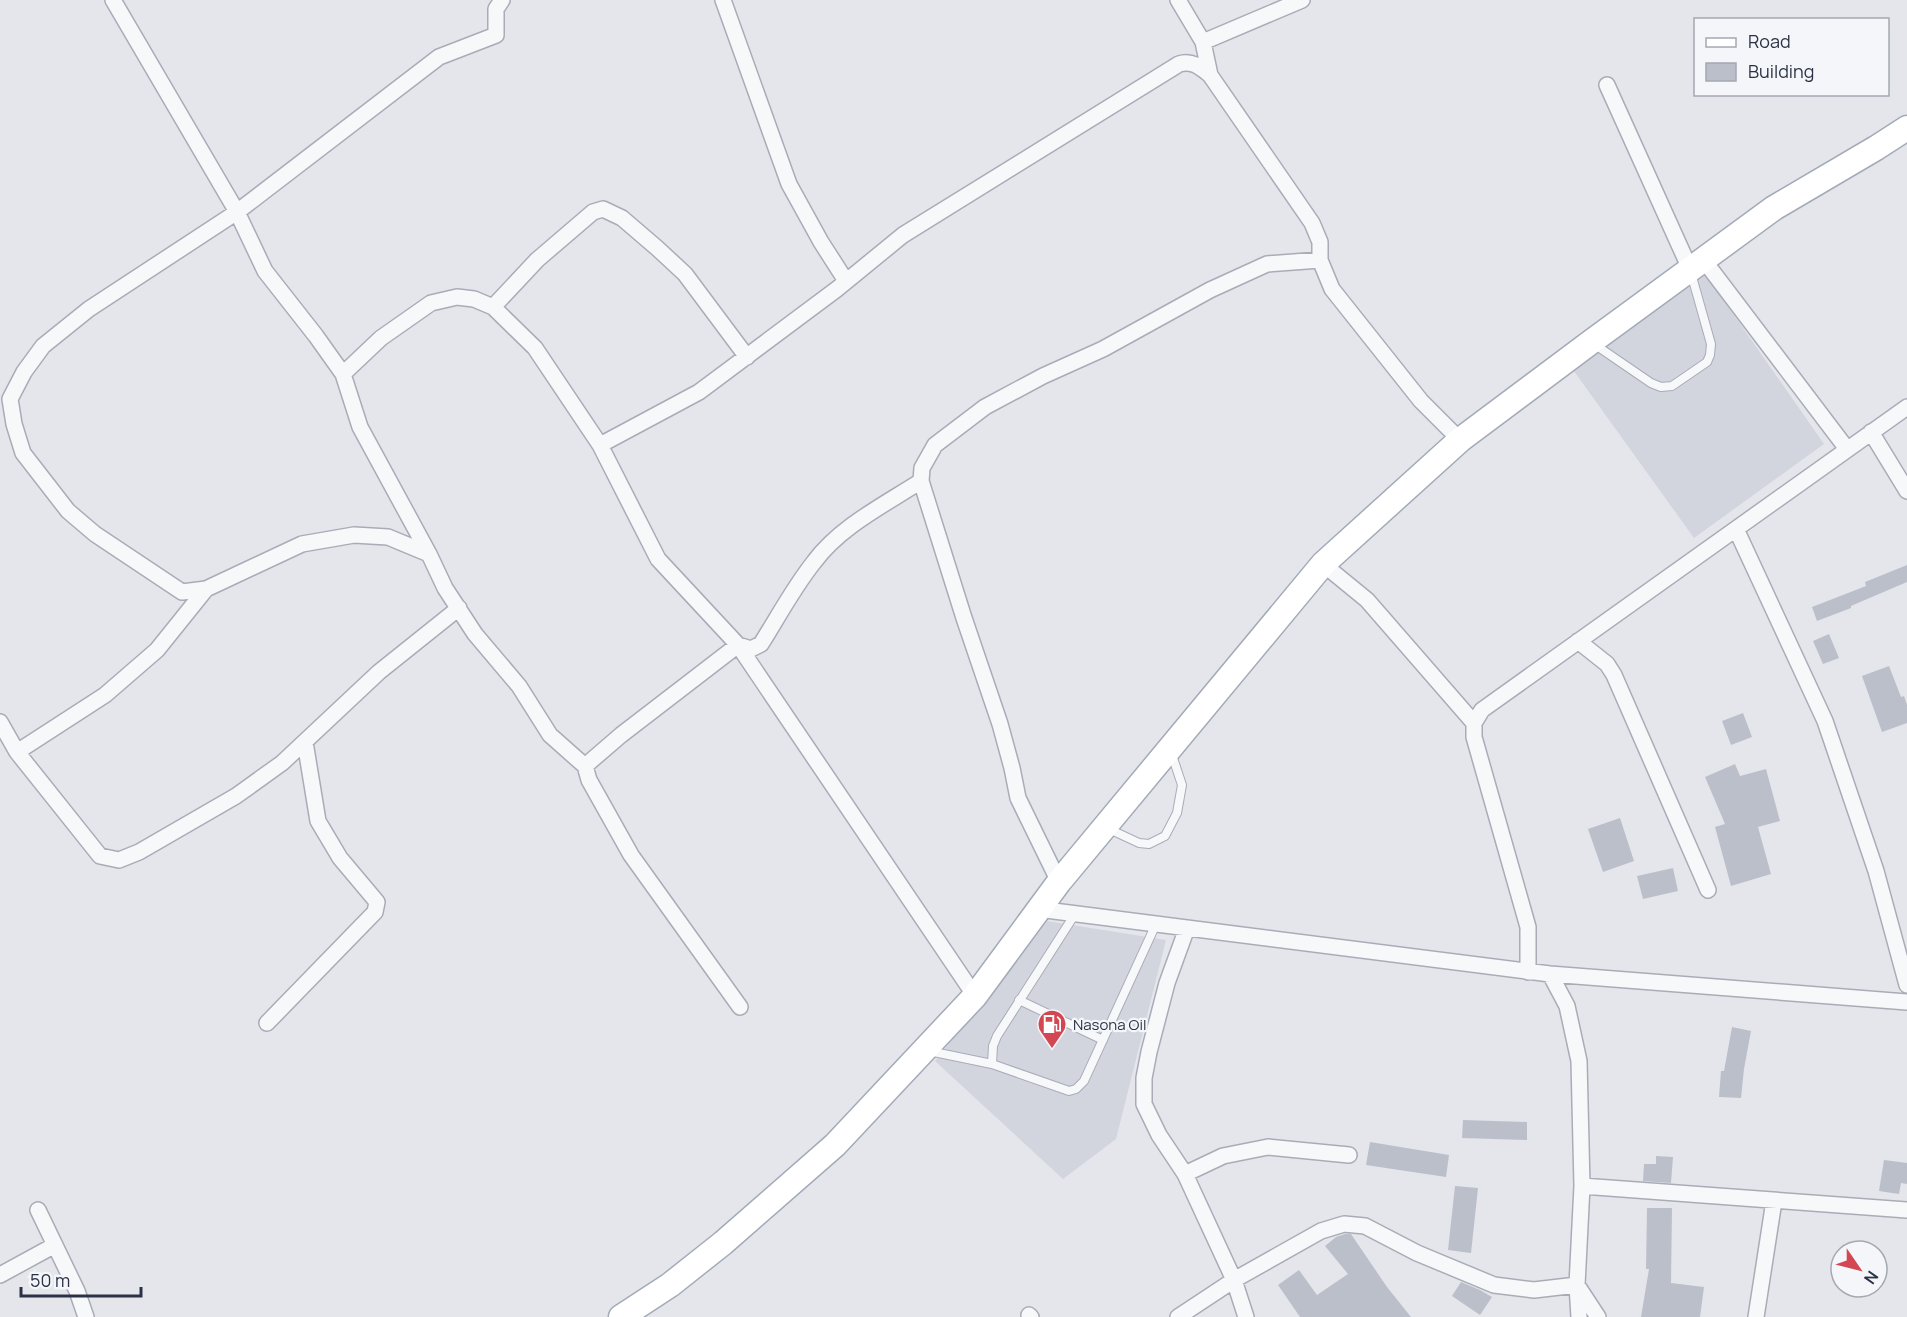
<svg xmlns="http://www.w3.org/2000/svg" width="1907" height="1317" viewBox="0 0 1907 1317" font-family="Manrope,sans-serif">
<rect width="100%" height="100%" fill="#e4e6ec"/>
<path fill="#d2d5de" d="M 1706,275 L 1824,444 L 1694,538 L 1571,367 Z
M 1047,921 L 1166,940 L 1116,1139 L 1063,1179 L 935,1061 Z"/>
<path fill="#bbbfca" d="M 1907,565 L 1907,582 L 1851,606 L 1851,608 L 1817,621 L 1812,607 L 1866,586 L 1865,582 Z
M 1829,634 L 1839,658 L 1823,664 L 1813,641 Z
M 1889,666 L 1901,697 L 1904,696 L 1907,705 L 1907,723 L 1882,732 L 1862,676 Z
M 1743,713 L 1752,737 L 1731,745 L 1722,721 Z
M 1735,764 L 1740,776 L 1766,769 L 1780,821 L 1758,827 L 1771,874 L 1731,886 L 1715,827 L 1725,824 L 1705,777 Z
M 1620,818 L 1634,861 L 1603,872 L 1588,829 Z
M 1673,868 L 1678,891 L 1643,899 L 1637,876 Z
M 1732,1027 L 1751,1031 L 1744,1069 L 1741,1098 L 1719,1097 L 1721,1071 L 1724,1071 Z
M 1463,1120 L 1527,1122 L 1527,1140 L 1462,1138 Z
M 1370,1142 L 1449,1155 L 1446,1177 L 1366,1165 Z
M 1656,1156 L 1673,1157 L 1671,1183 L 1643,1181 L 1644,1164 L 1656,1164 Z
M 1884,1160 L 1907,1163 L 1907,1184 L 1901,1183 L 1899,1194 L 1879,1191 Z
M 1455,1186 L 1478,1188 L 1471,1253 L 1448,1250 Z
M 1647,1208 L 1672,1208 L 1671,1283 L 1704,1287 L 1700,1317 L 1641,1317 L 1649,1269 L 1646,1269 Z
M 1345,1234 L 1351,1234 L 1387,1287 L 1411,1317 L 1300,1317 L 1278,1285 L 1299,1270 L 1317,1295 L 1348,1274 L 1325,1246 L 1336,1237 Z
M 1461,1282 L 1480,1290 L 1492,1297 L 1480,1315 L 1452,1296 Z"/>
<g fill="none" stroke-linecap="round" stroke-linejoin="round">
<g stroke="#a9acb7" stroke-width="10">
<path id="lane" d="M 1594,344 L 1651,383 L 1661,387 L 1672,386 L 1707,362 L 1710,355 L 1711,344 L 1691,273
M 1109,829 L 1139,843 L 1149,844 L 1165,836 L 1177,813 L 1182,785 L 1171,752
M 1019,1000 L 1103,1040
M 929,1051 L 992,1064 L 993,1046 L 997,1036 L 1075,914
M 992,1064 L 1069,1091 L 1076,1089 L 1084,1081 L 1156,924"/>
</g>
<g stroke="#a9acb7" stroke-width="18">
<path id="street" d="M 113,0 L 237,212 L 265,271 L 316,336 L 343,374 L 360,427 L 429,554
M 502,0 L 496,9 L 496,35 L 439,57 L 237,212 L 89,309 L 43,346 L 24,372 L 10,399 L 14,424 L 23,453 L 68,511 L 95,534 L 182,592 L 206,589 L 302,544 L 354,535 L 388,537 L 429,554 L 445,588 L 475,634 L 519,686 L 550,735 L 585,766 L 621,735 L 738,645 L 751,649 L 761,644 C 778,617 794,587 814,562 C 841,526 884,505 921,481
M 723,0 L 789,184 L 821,242 L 846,281
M 1178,0 L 1203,42 L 1210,75
M 1203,42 L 1302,0
M 1607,85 L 1690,269
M 1703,259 L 1847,449
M 493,307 L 537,260 L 593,212 L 603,209 L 622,218 L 657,248 L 685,274 L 747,357
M 343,374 L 381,338 L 431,303 L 457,297 L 474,299 L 493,307 L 535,348 L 600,445 L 658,559 L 738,645 L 975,996
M 1871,432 L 1907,491
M 600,445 L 699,392 L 837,289 L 903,235 L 1179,64 C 1192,60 1200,67 1210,75 L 1312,223 L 1320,242 L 1320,260 L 1332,289 L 1421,401 L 1460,440
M 1736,529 L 1825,721 L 1876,871 L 1907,985
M 1323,564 L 1367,600 L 1474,723
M 1578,641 L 1607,664 L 1614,675 L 1708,890
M 0,722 L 17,752 L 100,856 L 119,860 L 139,852 L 236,796 L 282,763 L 379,672 L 459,608
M 17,752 L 105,695 L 157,650 L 206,589
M 585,766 L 589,780 L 631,855 L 740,1007
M 1059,882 L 1018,798 L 1012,768 L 1000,724 L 964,618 L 921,481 L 922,468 L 935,445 L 985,407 L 1043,376 L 1103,349 L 1210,290 L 1267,264 L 1320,260
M 1038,909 L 1550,974 L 1907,1002
M 1187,928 L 1167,983 L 1149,1052 L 1144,1078 L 1144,1104 L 1159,1135 L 1185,1174 L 1234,1280 L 1246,1317
M 1528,972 L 1528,927 L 1474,737 L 1474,723 L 1482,710 L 1907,407
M 1550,974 L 1567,1006 L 1579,1061 L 1582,1186 L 1577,1285 L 1579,1317
M 267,1023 L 375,912 L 377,902 L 340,858 L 318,821 L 305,742
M 1185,1174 L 1223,1156 L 1268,1147 L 1349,1155
M 1582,1186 L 1907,1210
M 38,1210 L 77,1291 L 86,1317
M 0,1275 L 55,1245
M 1029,1315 L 1031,1317
M 1178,1317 L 1234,1280 L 1321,1231 L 1344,1224 L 1365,1226 L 1417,1253 L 1494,1285 L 1534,1290 L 1577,1285 L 1598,1317
M 1756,1317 L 1774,1201"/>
</g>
<g stroke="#a3aab8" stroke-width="27">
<path id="primary" d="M 621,1317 L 670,1285 L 723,1243 L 835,1145 L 975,996 L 1059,882 L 1323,564 L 1460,440 L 1591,342 L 1774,208 L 1876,148 L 1907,128"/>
</g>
<use href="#lane" stroke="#f7f8fa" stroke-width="8"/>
<use href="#street" stroke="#f7f8fa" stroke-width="15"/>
<use href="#primary" stroke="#fff" stroke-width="24"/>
</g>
<defs>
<g id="fuel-pin" transform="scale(1.5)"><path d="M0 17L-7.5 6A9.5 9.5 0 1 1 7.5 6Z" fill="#d24752" stroke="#f4f6f9"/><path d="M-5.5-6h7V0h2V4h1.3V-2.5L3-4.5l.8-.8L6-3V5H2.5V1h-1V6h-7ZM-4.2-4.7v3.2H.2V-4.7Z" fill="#fff"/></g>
</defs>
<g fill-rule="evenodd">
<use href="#fuel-pin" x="1052" y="1024"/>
</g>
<g text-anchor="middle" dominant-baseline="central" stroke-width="4.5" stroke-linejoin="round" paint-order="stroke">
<g font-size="15" fill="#2b3245" stroke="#f4f6f9" text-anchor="start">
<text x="1073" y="1024">Nasona Oil</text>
</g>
</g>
<rect x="1694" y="18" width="195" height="78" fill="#f4f6f9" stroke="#a4a8b1" stroke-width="1.5"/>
<rect x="1706" y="38" width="30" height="9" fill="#ffffff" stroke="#a4a8b1" stroke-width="1.5"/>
<text x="1748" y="48" font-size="18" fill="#2b3245">Road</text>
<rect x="1706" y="63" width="30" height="18" fill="#bbbfca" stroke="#a4a8b1" stroke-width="1.5"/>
<text x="1748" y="78" font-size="18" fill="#2b3245">Building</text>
<g transform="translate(1859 1269) rotate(125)"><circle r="28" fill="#f4f6f9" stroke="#a4a8b1" stroke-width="1.5"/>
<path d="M0-4.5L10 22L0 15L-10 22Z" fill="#d24752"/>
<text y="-9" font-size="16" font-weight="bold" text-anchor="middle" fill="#2b3245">N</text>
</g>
<path d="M21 1287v9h120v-9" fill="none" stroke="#2b3245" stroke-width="3"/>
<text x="30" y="1287" font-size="18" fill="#2b3245" stroke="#f4f6f9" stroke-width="4.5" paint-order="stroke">50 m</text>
</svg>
